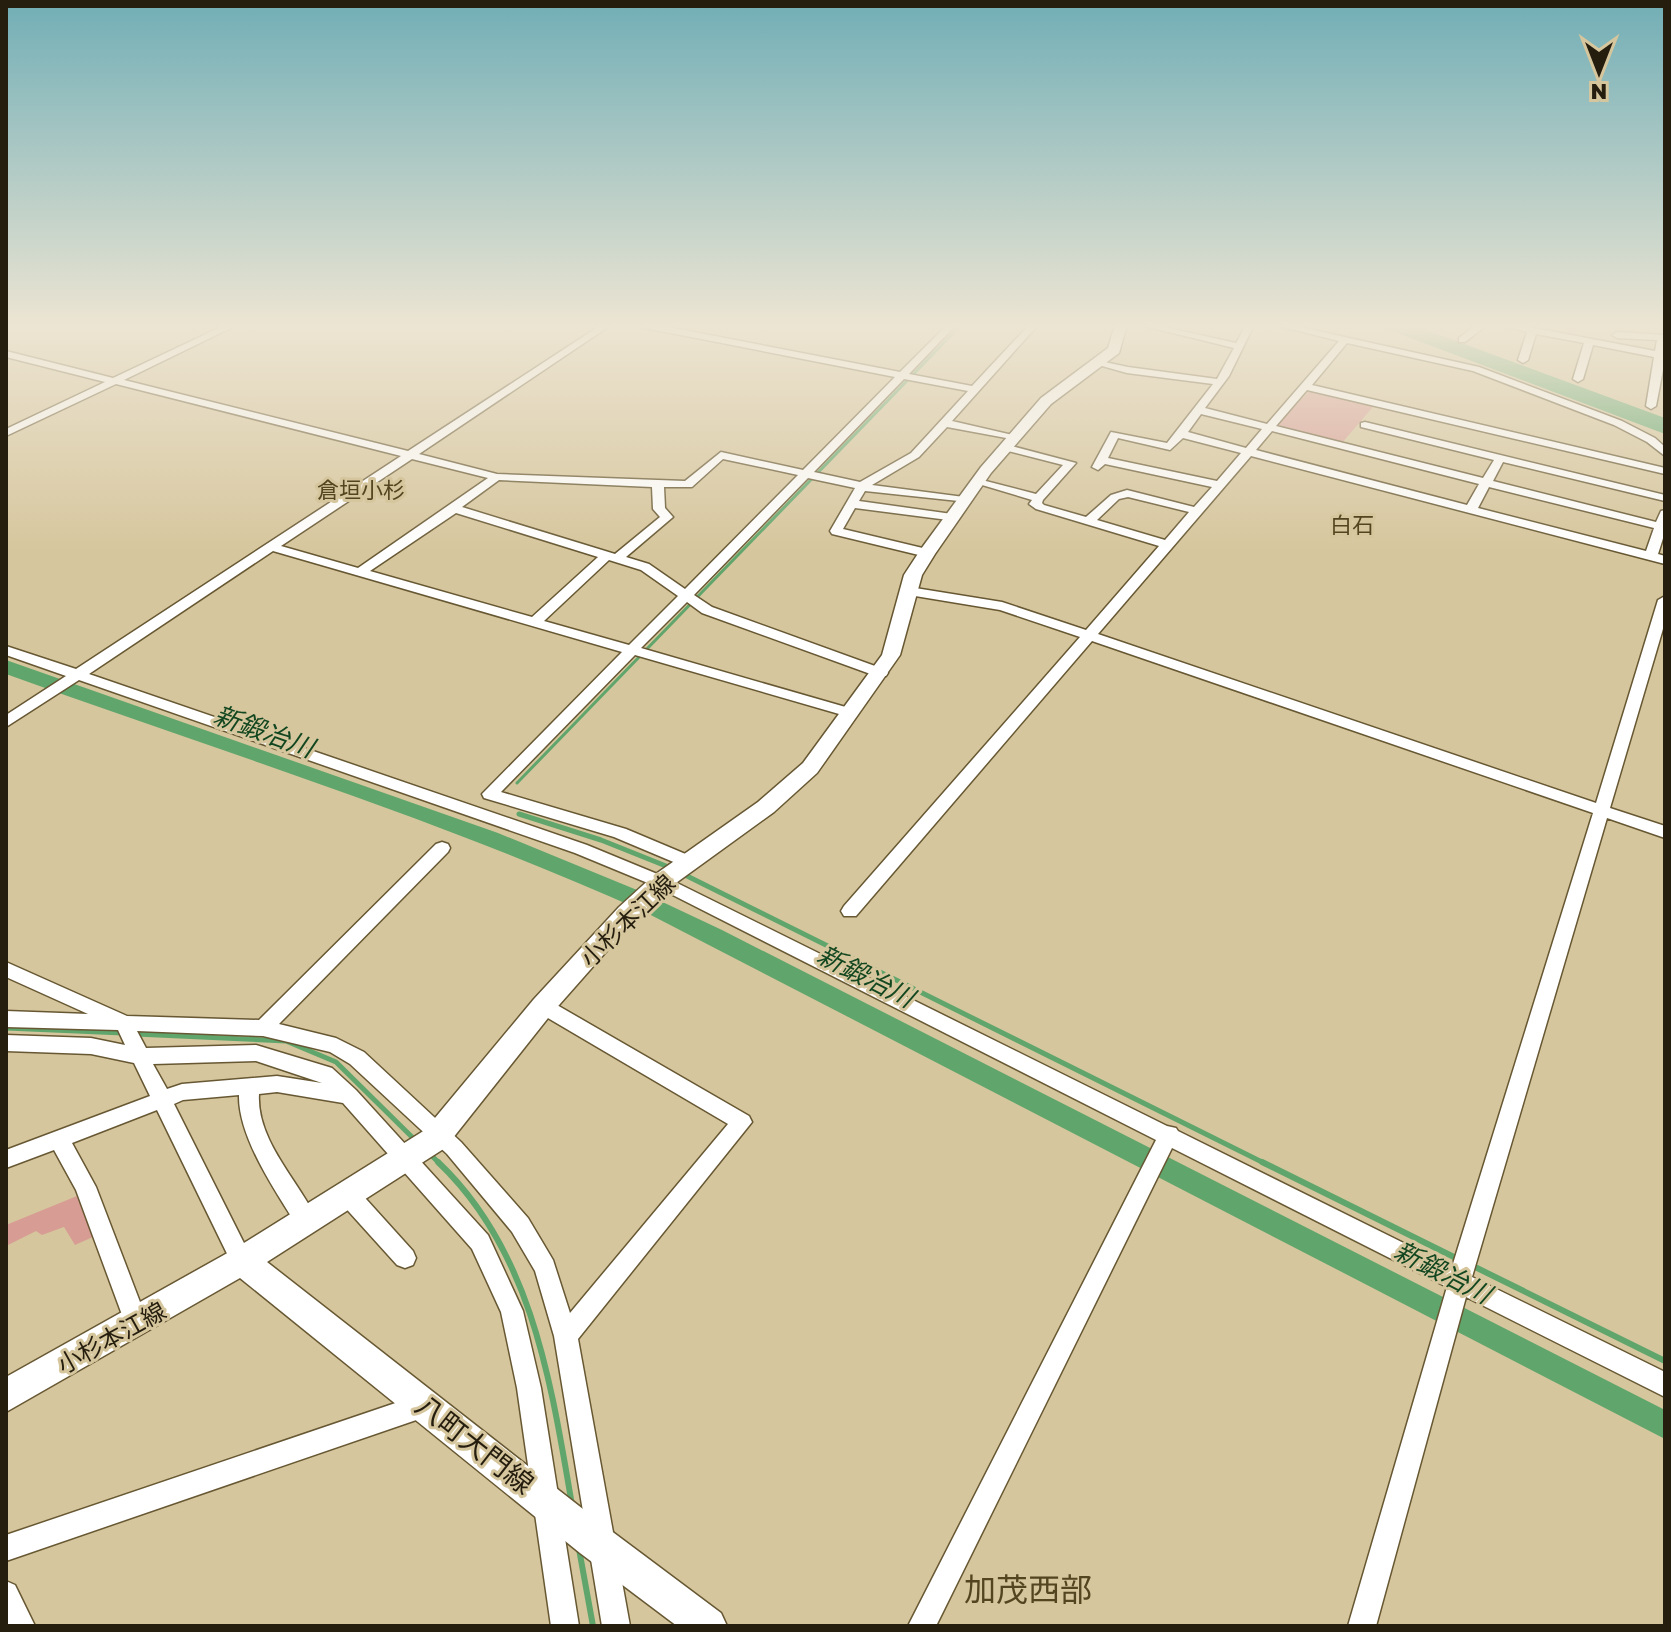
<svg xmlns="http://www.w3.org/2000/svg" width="1671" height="1632" viewBox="0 0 1671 1632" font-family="'Golos Text','Noto Sans JP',sans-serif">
<rect width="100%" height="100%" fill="#d6c69d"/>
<path fill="#d79c93" d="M 1310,390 L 1370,404 L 1373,407 L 1341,444 L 1276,426 Z
M 77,1196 L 95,1236 L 75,1245 L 64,1227 L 42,1235 L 36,1231 L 6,1246 L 6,1225 Z"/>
<path fill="#60a66c" d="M 1376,325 L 1413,325 L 1665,418 L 1665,434 Z
M 6,660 L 498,833 L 637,890 L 722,930 L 1665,1410 L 1665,1439 L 645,912 C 439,819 219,751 6,674 Z"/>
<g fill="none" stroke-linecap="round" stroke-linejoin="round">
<path stroke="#60a66c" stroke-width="3" d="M 517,783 L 961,325"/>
<path stroke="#60a66c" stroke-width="5" d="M 519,814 L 601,840 L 671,868
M 683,874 L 1266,1164
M 6,1028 L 123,1033
M 136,1034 L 286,1041 L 336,1062 L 415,1140
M 430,1154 L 440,1164"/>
<path stroke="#60a66c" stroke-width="6" d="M 438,1162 C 532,1251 551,1383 572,1505
M 1262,1162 L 1460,1260
M 1471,1265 L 1665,1361
M 579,1549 L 593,1626"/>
<g stroke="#675833" stroke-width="3">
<path id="minor" d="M 225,325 L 237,325 L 124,380 L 408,451 L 601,325 L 611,325 L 419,454 L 497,474 L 685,481 L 721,452 L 803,470 L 895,377 L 645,328 L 641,325 L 658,325 L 900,372 L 947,325 L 956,325 L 909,374 L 972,386 L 1029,325 L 1038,325 L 952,421 L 1017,436 L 1017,440 L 947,427 L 919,457 L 872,485 L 964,497 L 970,500 L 968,502 L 865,491 L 859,501 L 952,514 L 956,515 L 956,521 L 855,508 L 843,529 L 931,550 L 931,556 L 927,557 L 832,534 L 830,531 L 855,488 L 808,478 L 694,595 L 712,607 L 886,670 L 888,673 L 886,676 L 876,676 L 702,613 L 687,602 L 641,648 L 856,710 L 858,713 L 856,716 L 846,716 L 635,655 L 501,792 L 626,829 L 695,858 L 697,862 L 695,866 L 683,866 L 614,837 L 484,798 L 482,794 L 622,652 L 273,551 L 89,674 L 587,845 L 667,878 L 1167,1126 L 1176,1128 L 1178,1131 L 1452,1267 L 1593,813 L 1092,641 L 856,916 L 844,916 L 841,911 L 844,906 L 1080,637 L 1000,610 L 909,595 L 903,591 L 909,587 L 1002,602 L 1086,630 L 1159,546 L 1036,509 L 1029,504 L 1032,500 L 972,482 L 978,479 L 1036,494 L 1063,465 L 1000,449 L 999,447 L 1004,444 L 1076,463 L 1043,500 L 1042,503 L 1044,505 L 1086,517 L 1111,495 L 1127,490 L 1194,507 L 1212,487 L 1105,464 L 1098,470 L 1092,467 L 1111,432 L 1167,443 L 1213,384 L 1127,373 L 1095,364 L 1095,360 L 1128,367 L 1217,379 L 1234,348 L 1140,325 L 1155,325 L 1236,343 L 1246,325 L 1254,325 L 1229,376 L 1205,408 L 1267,424 L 1339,341 L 1275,325 L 1291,325 L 1479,367 L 1622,421 L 1655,438 L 1665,447 L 1665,456 L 1647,442 L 1614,425 L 1473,371 L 1347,343 L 1312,385 L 1665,468 L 1665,474 L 1307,390 L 1276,426 L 1483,478 L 1494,460 L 1361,427 L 1361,423 L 1365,422 L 1665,495 L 1665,501 L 1503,462 L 1493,481 L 1656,522 L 1661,511 L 1665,510 L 1665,532 L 1658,554 L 1665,556 L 1665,564 L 1251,456 L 1098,634 L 1596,803 L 1658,600 L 1665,596 L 1665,622 L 1610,808 L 1665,826 L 1665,838 L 1607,818 L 1472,1277 L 1665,1372 L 1665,1397 L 1466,1297 L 1376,1626 L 1348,1626 L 1447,1287 L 1172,1148 L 936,1626 L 908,1626 L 1156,1140 L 655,886 L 575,853 L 79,680 L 6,727 L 6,715 L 66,676 L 6,655 L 6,646 L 76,669 L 401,456 L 116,384 L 6,436 L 6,429 L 105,382 L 6,357 L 6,351 L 113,378 ZM 904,379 L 968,391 L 911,453 L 860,482 L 814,472 ZM 1201,414 L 1262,429 L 1246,448 L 1188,432 ZM 1272,431 L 1479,484 L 1467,505 L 1256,450 ZM 1118,438 L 1170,450 L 1183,438 L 1241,453 L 1217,481 L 1108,458 ZM 412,459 L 488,478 L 358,568 L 281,546 ZM 723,459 L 798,475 L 685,589 L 649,564 L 626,557 L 673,517 L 665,508 L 664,487 L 692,487 ZM 499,480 L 652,487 L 653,509 L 660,517 L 615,554 L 462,507 ZM 1489,487 L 1654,528 L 1646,551 L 1478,508 ZM 1128,497 L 1189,512 L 1165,540 L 1097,520 L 1119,499 ZM 456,513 L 598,557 L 532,617 L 370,571 ZM 609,560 L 641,570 L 678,596 L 629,645 L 544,621 Z
M 1476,325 L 1487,325 L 1465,342 L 1459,342 L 1459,338 Z
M 1501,325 L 1519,325 L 1655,351 L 1657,340 L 1617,338 L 1612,335 L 1617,332 L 1665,335 L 1665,359 L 1656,406 L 1651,409 L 1646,406 L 1654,357 L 1593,345 L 1583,379 L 1578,382 L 1573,379 L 1584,343 L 1536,334 L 1528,360 L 1523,363 L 1518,360 L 1527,332 Z
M 442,842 L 448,844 L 450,848 L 448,852 L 279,1024 L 336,1038 L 364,1052 L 461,1142 L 528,1218 L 553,1260 L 570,1313 L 728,1124 L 536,1011 L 534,1006 L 536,1001 L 543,999 L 550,1001 L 749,1116 L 752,1122 L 578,1339 L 630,1626 L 602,1626 L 554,1336 L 535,1271 L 512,1232 L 447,1154 L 350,1064 L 330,1052 L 263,1036 L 137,1031 L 146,1048 L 256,1045 L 332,1068 L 356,1090 L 488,1235 L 523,1311 L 541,1388 L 579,1626 L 551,1626 L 517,1388 L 501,1312 L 472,1249 L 343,1103 L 277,1092 L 259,1094 C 256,1141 300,1182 318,1222 L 315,1229 L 307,1232 L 299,1229 C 277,1193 238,1138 239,1095 L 183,1100 L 174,1104 L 253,1261 L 250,1268 L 242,1271 L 234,1268 L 157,1110 L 72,1143 L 96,1187 L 148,1323 L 144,1331 L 136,1334 L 128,1331 L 76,1190 L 54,1150 L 6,1168 L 6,1150 L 150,1096 L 134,1063 L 91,1054 L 6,1051 L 6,1035 L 91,1038 L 125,1045 L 118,1030 L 6,1027 L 6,1011 L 88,1014 L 6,977 L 6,962 L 127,1016 L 259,1020 L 436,844 ZM 256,1061 L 322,1083 L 277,1076 L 182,1084 L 167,1089 L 153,1064 Z
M 349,1186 L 357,1189 L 413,1251 L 416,1258 L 413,1265 L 405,1268 L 397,1265 L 341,1203 L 338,1196 L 341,1189 Z
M 425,1393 L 434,1396 L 437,1405 L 434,1414 L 425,1417 L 6,1561 L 6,1535 Z
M 6,1581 L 15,1585 L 35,1626 L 7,1626 Z"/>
</g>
<g stroke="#675833" stroke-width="3">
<path id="major" d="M 1115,325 L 1127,325 L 1119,353 L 1051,404 L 991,473 L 935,554 L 922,575 L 900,655 L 817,773 L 774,812 L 669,888 L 635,919 L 552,1013 L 445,1148 L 267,1262 L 606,1527 L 721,1613 L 727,1626 L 677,1626 L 580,1553 L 240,1278 L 6,1412 L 6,1377 L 231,1251 L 425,1130 L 534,999 L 619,907 L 653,876 L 758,802 L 803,763 L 882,655 L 904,575 L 921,549 L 981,467 L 1041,398 L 1108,348 Z"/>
</g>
<use href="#minor" fill="#fff" fill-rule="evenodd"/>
<use href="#major" fill="#fff" fill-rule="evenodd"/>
</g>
<linearGradient id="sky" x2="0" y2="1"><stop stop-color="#71aeb6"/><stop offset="0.59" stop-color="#ede5d3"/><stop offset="1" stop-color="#ede5d3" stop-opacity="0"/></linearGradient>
<rect width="1671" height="553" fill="url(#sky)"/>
<g text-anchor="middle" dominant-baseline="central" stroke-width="6" stroke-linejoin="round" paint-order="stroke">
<g font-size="22" fill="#534520" stroke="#d6c69d">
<text x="361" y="489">倉垣小杉</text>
<text x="1352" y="524">白石</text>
</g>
<g font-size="24" fill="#251e0f" stroke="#d6c69d">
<text transform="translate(627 920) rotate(-44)">小杉本江線</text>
<text transform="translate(111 1337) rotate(-29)">小杉本江線</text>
</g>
<g font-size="26" font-style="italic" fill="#134720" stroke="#d6c69d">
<text transform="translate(264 731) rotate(20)">新鍛冶川</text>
<text transform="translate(866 976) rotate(27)">新鍛冶川</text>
<text transform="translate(1443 1272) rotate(27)">新鍛冶川</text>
</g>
<g font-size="28" fill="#251e0f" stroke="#d6c69d">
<text transform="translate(475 1444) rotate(38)">八町大門線</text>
</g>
<g font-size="32" fill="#534520" stroke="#d6c69d">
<text x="1028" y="1589">加茂西部</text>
</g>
</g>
<rect width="1671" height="1632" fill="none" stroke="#251e0f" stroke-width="16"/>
<g transform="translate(1599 72) rotate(180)" stroke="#d6c69d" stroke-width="6" paint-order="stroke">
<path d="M0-6L14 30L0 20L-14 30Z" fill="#251e0f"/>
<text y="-12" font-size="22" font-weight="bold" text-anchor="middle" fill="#251e0f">N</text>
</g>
</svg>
